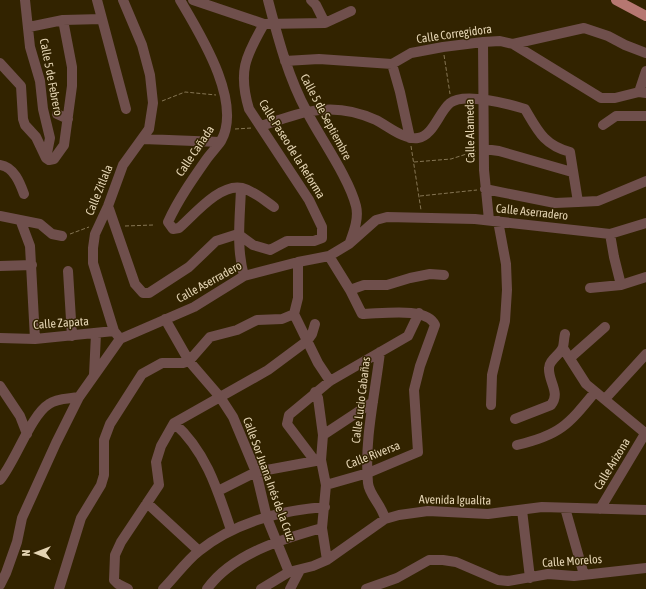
<svg xmlns="http://www.w3.org/2000/svg" width="646" height="589" viewBox="0 0 646 589" font-family="'Asap Condensed',sans-serif">
<rect width="100%" height="100%" fill="#322300"/>
<g fill="none" stroke-linecap="round" stroke-linejoin="round">
<path stroke="#857553" stroke-width="1" stroke-dasharray="4 2" stroke-linecap="butt" d="M 444,55 L 450,94
M 162,101 L 185,92 L 216,95
M 235,129 L 252,128
M 411,146 L 421,210
M 414,162 L 451,159 L 476,151
M 420,196 L 477,190
M 125,226 L 153,225
M 70,234 L 89,227"/>
<path stroke="#6f4f4c" stroke-width="10" d="M 25,0 L 30,47 L 40,81 L 43,109 L 50,138 L 46,158
M 97,0 L 126,109
M 180,0 C 200,34 243,102 221,141 C 217,147 211,153 206,160 C 192,180 178,200 168,222 L 173,229 L 179,228 C 194,215 220,183 242,188 C 254,191 264,200 274,207
M 193,0 L 264,24 L 325,23
M 268,0 C 278,38 288,77 307,112 C 321,139 349,178 356,206 C 359,218 354,231 350,242
M 311,0 L 316,5 L 325,23 L 351,11
M 29,27 L 63,20 L 102,19
M 483,42 L 484,170 L 489,220
M 513,44 L 601,98 L 615,98 L 639,92 L 646,93
M 285,61 L 319,59 L 392,64 L 411,53 L 443,47 L 483,42 L 500,41 L 513,44 L 584,28 L 608,36 L 625,45 L 646,53
M 0,63 L 21,86 L 23,119 L 25,125 L 36,137 L 46,158
M 392,64 L 400,92 L 410,138
M 639,92 L 646,71
M 57,114 L 68,119
M 603,125 L 616,116 L 646,116
M 261,126 C 303,112 332,100 376,120 C 388,126 404,140 418,138 C 433,136 439,112 450,103 C 464,92 509,104 525,109 C 538,131 544,145 570,152 L 578,202 L 598,201 L 646,181
M 143,139 L 220,142
M 484,149 L 499,151 L 572,172
M 46,158 L 49,160 L 54,159 L 64,145 L 72,86 L 72,67 L 63,20
M 0,165 C 14,167 20,183 24,194
M 241,188 C 240,218 236,247 244,276
M 485,189 L 555,203 L 578,202
M 108,206 L 135,284 L 143,293 L 149,293 L 189,267 L 216,241 L 238,234 L 253,245 L 270,250 L 287,241 L 314,241 L 322,238 L 322,227 L 309,200 L 249,109 C 238,72 245,57 264,24
M 0,216 L 40,224 L 52,234 L 62,236
M 21,222 L 30,246 L 35,339
M 610,234 L 614,257 L 621,285
M 0,266 L 32,265
M 68,271 L 72,336
M 590,288 L 621,285 L 646,277
M 350,290 L 364,285 L 387,285 L 410,278 L 430,274 L 444,275
M 294,314 L 318,363 L 330,381
M 165,319 L 189,361 L 220,397 L 233,417 L 256,472 L 267,518 L 289,572
M 114,331 L 93,263 L 93,248 L 95,234 L 108,206 L 123,165 L 149,129 L 153,103 L 150,75 L 142,45 L 123,0
M 0,338 L 35,339 L 114,331 L 118,336
M 563,348 L 586,384 L 645,433
M 380,352 C 375,395 364,440 368,483 C 369,495 382,505 385,519
M 570,358 L 605,327
M 94,375 L 96,334
M 0,386 L 20,416 L 27,434
M 315,392 L 318,398 L 323,435 L 321,460 L 326,485 L 322,528 L 327,560
M 605,399 L 646,354
M 491,405 L 492,375 L 505,321 L 507,290 L 506,264 L 498,221
M 515,419 L 551,405 C 561,393 548,381 549,368 C 549,360 560,355 563,347 C 564,343 564,338 565,334
M 174,423 C 206,451 218,491 231,530
M 323,435 L 373,402
M 517,445 C 560,435 568,425 595,392
M 315,461 L 287,424 L 289,415 L 330,381 L 408,336 L 419,313
M 0,480 C 16,460 31,415 49,404 C 57,398 70,399 79,397
M 326,485 L 368,473 L 418,452 L 414,390 L 420,366 L 435,325 C 427,306 380,314 362,314 L 350,290 L 329,256
M 218,491 L 256,472 L 321,460
M 147,503 L 199,551
M 565,508 L 584,575
M 600,509 L 646,432
M 522,510 L 530,578
M 0,585 L 6,573 L 17,542 L 22,518 L 56,443 L 79,397 L 120,339 L 194,307 L 244,276 L 298,262 L 329,256 L 349,244 L 376,220 L 387,217 L 475,219 L 610,234 L 646,223
M 59,589 L 81,518 L 101,485 L 104,475 L 104,440 L 110,424 L 142,374 L 162,363 L 183,363 L 189,361 L 210,337 L 237,330 L 257,320 L 282,319 L 294,314 L 298,298 L 298,262
M 128,589 L 118,584 L 114,580 L 115,555 L 121,542 L 159,485 L 156,462 L 161,446 L 174,423 L 268,370 L 307,341 L 312,334 L 315,324
M 163,589 C 175,577 186,561 199,551 C 234,523 281,510 325,507
M 207,589 C 232,554 282,539 322,528
M 261,589 L 289,572 L 313,566 L 327,560 L 385,519 L 399,515 L 428,511 L 488,514 L 542,507 L 646,510
M 290,589 L 300,570
M 366,589 L 397,578 L 429,560 L 443,560 L 456,562 L 498,580 L 508,581 L 548,574 L 574,576 L 646,568"/>
<path stroke="#b67771" stroke-width="10" d="M 616,0 L 646,16"/>
</g>
<g text-anchor="middle" dominant-baseline="central" stroke-width="3" stroke-linejoin="round" paint-order="stroke">
<g font-size="12" fill="#e4d4b3" stroke="#322300">
<text transform="translate(454 34) rotate(-8)">Calle Corregidora</text>
<text transform="translate(51 77) rotate(79)">Calle 5 de Febrero</text>
<text transform="translate(326 117) rotate(62)">Calle 5 de Septiembre</text>
<text transform="translate(470 131) rotate(-91)">Calle Alameda</text>
<text transform="translate(292 149) rotate(58)">Calle Paseo de la Reforma</text>
<text transform="translate(195 151) rotate(-56)">Calle Cañada</text>
<text transform="translate(99 190) rotate(-68)">Calle Zitlala</text>
<text transform="translate(532 212) rotate(6)">Calle Aserradero</text>
<text transform="translate(209 282) rotate(-29)">Calle Aserradero</text>
<text transform="translate(61 323) rotate(-4)">Calle Zapata</text>
<text transform="translate(361 400) rotate(-83)">Calle Lucio Cabañas</text>
<text transform="translate(373 455) rotate(-21)">Calle Riversa</text>
<text transform="translate(612 464) rotate(-59)">Calle Arizona</text>
<text transform="translate(269 479) rotate(70)">Calle Sor Juana Inés de la Cruz</text>
<text transform="translate(455 500) rotate(1)">Avenida Igualita</text>
<text transform="translate(572 561) rotate(-4)">Calle Morelos</text>
</g>
</g>
<g transform="translate(36 553) rotate(270)" stroke="#322300" stroke-width="3" paint-order="stroke">
<path d="M0-3L7 15L0 10L-7 15Z" fill="#e4d4b3"/>
<text y="-6" font-size="11" font-weight="bold" text-anchor="middle" fill="#e4d4b3">N</text>
</g>
</svg>
